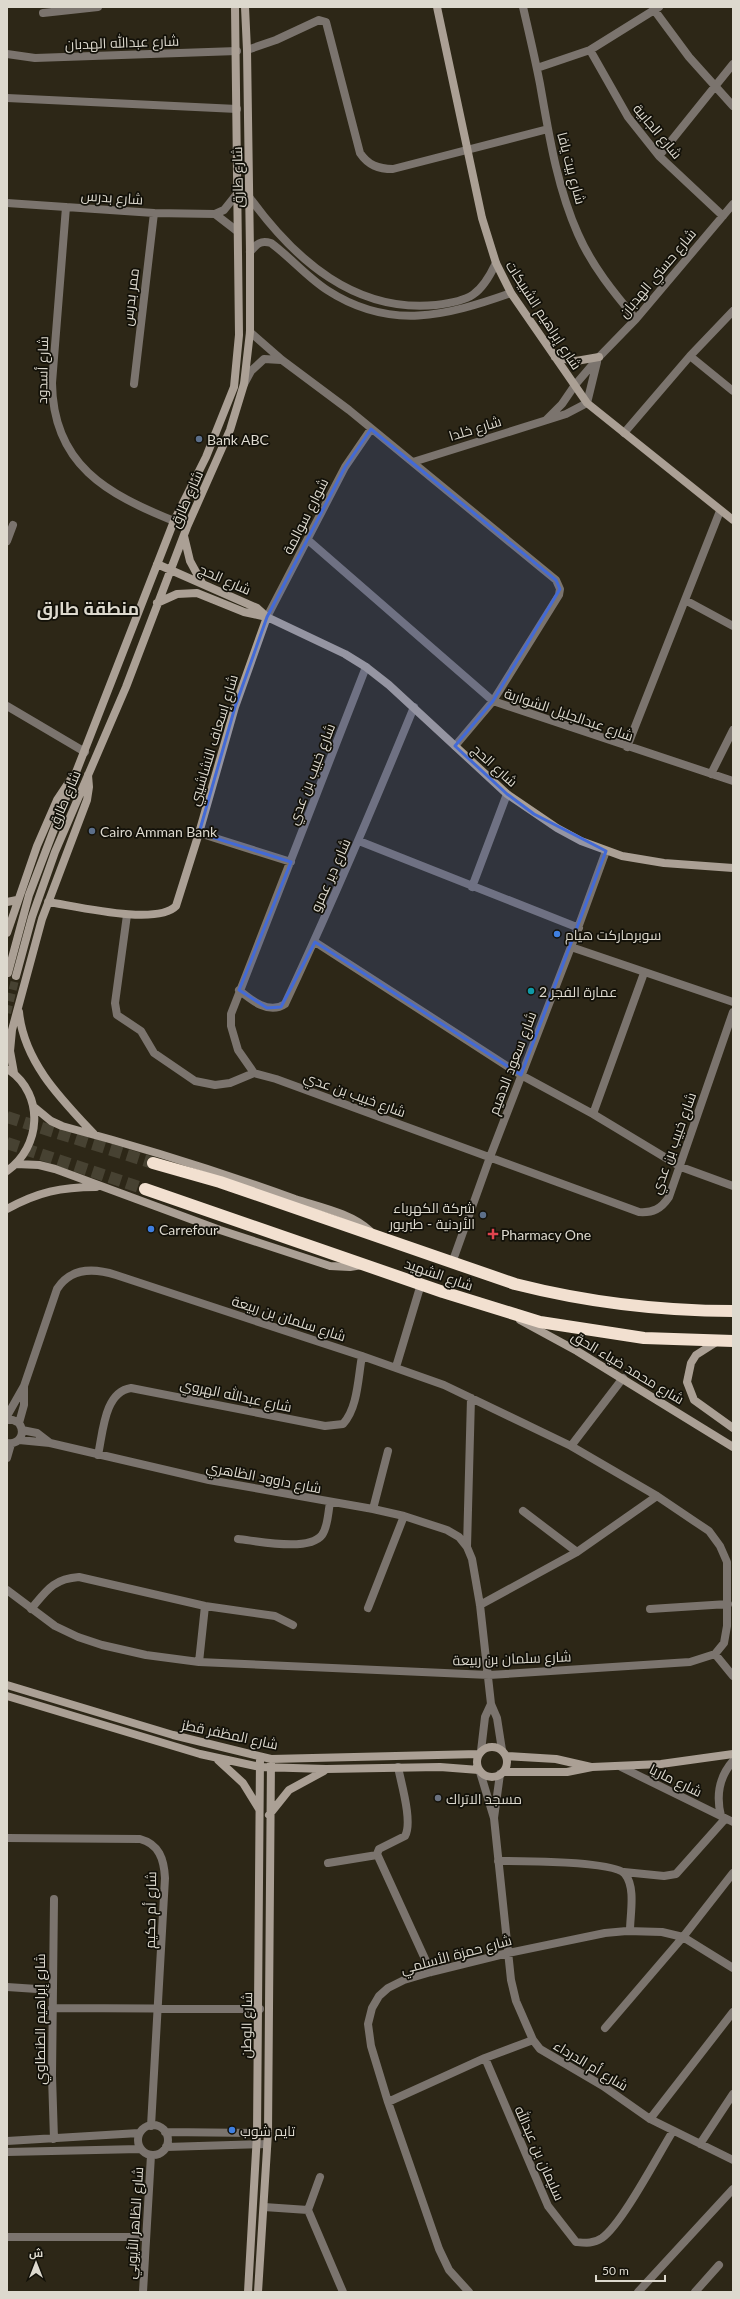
<svg xmlns="http://www.w3.org/2000/svg" width="740" height="2299" viewBox="0 0 740 2299" font-family="Lato,Cairo,sans-serif">
<rect width="100%" height="100%" fill="#2d2717"/>
<g fill="none" stroke-linecap="round" stroke-linejoin="round">
<path stroke="#474232" stroke-width="8" stroke-dasharray="8 4" stroke-linecap="butt" d="M 7,1013 L 16,976"/>
<path stroke="#474232" stroke-width="12" stroke-dasharray="12 6" stroke-linecap="butt" d="M 7,1117 L 153,1163
M 7,1143 L 145,1189"/>
<path stroke="#7b746e" stroke-width="8" d="M 523,7 C 529,33 535,58 540,84 C 549,135 557,187 578,234 C 592,266 614,293 636,319
M 655,11 L 689,57 L 733,106
M 43,13 L 98,7
M 247,50 L 276,40 L 319,20 L 326,22 L 360,153 C 368,165 378,169 393,169 L 548,129
M 590,50 L 628,117 L 659,156 L 723,216
M 7,54 L 35,58 L 237,51
M 537,68 L 590,50 L 659,7
M 7,98 L 237,109
M 659,156 L 733,64
M 250,198 C 295,260 355,313 436,305 C 470,301 481,295 496,263
M 7,203 L 154,213 L 215,214 L 224,210 L 236,195
M 66,207 L 52,383 C 53,465 107,494 174,521
M 215,214 L 237,231
M 250,252 C 257,244 260,240 271,243 C 290,257 307,277 327,290 C 390,331 446,316 511,293
M 250,332 L 282,360 L 349,410 L 556,580 L 560,589 L 559,595 L 493,701 L 455,746
M 690,356 L 733,391
M 134,384 L 154,213
M 244,384 L 251,371 L 264,359 L 281,360
M 546,420 L 562,404 L 575,385 L 599,357 L 636,319 L 733,204
M 624,433 L 690,356 L 733,311
M 413,462 L 566,414 L 587,403 L 597,362
M 308,540 L 493,701 L 733,781
M 7,541 L 13,525
M 685,600 L 733,626
M 267,617 L 345,467 L 371,429
M 366,667 L 231,1014 L 231,1026 L 238,1050 L 254,1073 L 276,1079 L 639,1212 C 653,1213 661,1209 669,1197 L 733,1012
M 7,706 L 85,752
M 627,747 L 720,511
M 711,774 L 733,730
M 199,833 L 291,862
M 359,841 L 579,928
M 472,887 L 507,794
M 127,915 L 115,1003 L 117,1015 L 141,1031 L 154,1053 L 195,1081 L 215,1085 L 230,1083 L 254,1073
M 315,942 L 521,1075 L 593,1114 L 681,1167 L 733,1186
M 571,947 L 733,1002
M 239,990 C 251,1000 269,1015 285,1004 C 331,906 373,807 414,707
M 593,1114 L 644,973
M 452,1263 L 490,1157 L 571,947 L 606,851
M 396,1367 L 421,1284
M 7,1416 L 24,1386 L 57,1289 C 71,1267 94,1268 116,1275 L 362,1356 L 444,1385 L 571,1446 L 657,1496 L 697,1523 L 709,1531 L 720,1546 L 727,1562 L 727,1626 L 724,1643 L 715,1654 L 690,1662 L 489,1675 L 199,1662 L 146,1655 L 102,1645 L 78,1637 L 55,1626 L 7,1590
M 7,1420 L 13,1420 L 19,1423 C 26,1434 19,1445 7,1443
M 19,1423 L 24,1405 L 24,1387
M 22,1430 L 37,1433 L 50,1443
M 19,1440 L 50,1443 L 209,1480 L 373,1509 L 404,1516 L 447,1530 L 459,1537 L 467,1547 L 472,1559 L 480,1605 L 491,1704 L 497,1718 L 502,1750
M 571,1446 L 623,1378
M 98,1455 C 103,1433 104,1392 131,1388 L 325,1426 L 343,1424 C 358,1408 358,1377 362,1356
M 7,1458 L 11,1444
M 373,1509 L 388,1451
M 523,1511 L 577,1552
M 238,1539 C 258,1541 309,1552 322,1535 C 328,1527 328,1512 330,1503
M 467,1547 L 471,1398
M 480,1605 L 577,1552 L 657,1496
M 368,1608 L 404,1516
M 31,1609 C 47,1590 53,1579 79,1577 L 205,1606 L 275,1616 L 293,1625
M 650,1609 L 728,1604
M 715,1654 L 733,1676
M 199,1662 L 205,1606
M 481,1751 L 485,1717 L 491,1704
M 398,1767 C 401,1783 413,1822 405,1836 L 379,1849 L 377,1854 L 431,1972
M 621,1767 L 733,1822
M 480,1772 L 494,1818 L 511,1980 L 516,2001 L 533,2040 L 540,2049 L 603,2086 L 650,2119 L 733,2160
M 721,1816 C 716,1796 719,1777 733,1761
M 494,1818 L 500,1774
M 7,1838 L 140,1839 C 159,1844 164,1859 165,1878 L 151,2126
M 498,1861 C 519,1861 615,1861 625,1874 C 636,1888 630,1914 630,1931
M 328,1863 L 377,1855
M 624,1872 L 664,1876 L 676,1874 L 725,1819
M 7,1987 L 52,1990
M 52,2008 L 260,2009
M 605,2028 L 683,1937 L 733,1873
M 485,2058 L 548,2206 L 576,2242 C 586,2243 593,2244 602,2238 C 622,2224 658,2155 673,2131
M 388,2102 L 485,2058 L 533,2040
M 650,2119 L 733,2012
M138 2140a15 15 0 1 1 30 0a15 15 0 1 1-30 0Z
M 165,2132 L 268,2133
M 54,2139 L 52,2076 L 54,1899
M 7,2141 L 139,2133
M 700,2144 L 733,2094
M 166,2147 L 267,2144
M 7,2152 L 140,2149
M 320,2177 L 308,2210 L 343,2292
M 264,2207 L 308,2210
M 7,2237 L 146,2237
M 143,2292 L 151,2155
M 469,2292 L 449,2270 L 439,2249 L 388,2102 L 371,2046 L 368,2024 L 372,2008 L 379,1996 L 388,1988 L 404,1980 L 431,1972 L 508,1953 L 605,1933 L 627,1931 L 662,1932 L 683,1937 L 733,1968
M 638,2292 L 733,2189
M 695,2292 L 719,2265"/>
<path stroke="#aba095" stroke-width="8" d="M 437,7 L 482,218 L 496,263 L 511,293 L 587,403 L 733,520
M 555,357 L 576,361 L 599,357
M 184,536 L 190,561 L 202,583
M 157,564 L 257,608 L 267,617
M 157,603 L 177,594 L 197,593 L 244,612 L 267,617 L 345,654 L 366,667 L 389,685 L 507,794 L 557,828 L 581,841 L 622,856 L 664,863 L 733,868
M 7,902 L 17,900
M 48,902 C 75,906 157,926 176,906 L 199,833 L 235,707 L 267,617
M 7,933 L 37,846 L 57,800 L 71,779
M 8,973 L 29,895 L 64,803 L 174,521 L 206,457 L 234,387 L 239,335 L 235,7
M 16,976 L 32,917 L 55,852 L 126,687 L 187,527 L 230,430 L 244,384 L 250,332 L 250,252 L 247,50 L 245,7
M 19,1012 C 24,1062 61,1099 94,1134
M 14,1073 L 10,1051 L 12,1030 L 42,919 L 87,800 L 89,787 L 88,775
M 34,1107 L 51,1121 L 62,1126 C 141,1147 218,1171 295,1199 C 319,1207 351,1213 370,1231
M 16,1164 L 39,1165 L 55,1169 L 220,1230 L 330,1266 L 350,1267 L 362,1265
M 7,1171 C 41,1147 45,1095 9,1070
M 7,1209 C 38,1192 61,1187 96,1187
M 520,1320 L 577,1351 L 733,1447
M 718,1341 L 696,1355 L 691,1363 L 687,1382 L 694,1400 L 733,1428
M 7,1685 L 173,1735 L 271,1759 L 479,1754
M 7,1696 L 200,1754 L 260,1767 L 326,1769 L 440,1767 L 479,1770
M477 1762a15 15 0 1 1 30 0a15 15 0 1 1-30 0Z
M 506,1756 L 556,1759 L 591,1767
M 218,1760 L 243,1783 L 259,1809
M 503,1772 L 567,1772 L 592,1767 L 661,1764 L 733,1754
M 269,1815 L 289,1790 L 324,1771
M 248,2292 L 257,2134 L 260,1757
M 258,2292 L 268,2133 L 271,1759"/>
<path stroke="#f2e0d0" stroke-width="12" d="M 153,1163 L 220,1182 L 515,1284 C 586,1302 660,1311 733,1311
M 145,1189 L 443,1292 L 540,1322 L 644,1338 L 733,1341"/>
</g>
<path fill="#436ad6" fill-opacity="0.2" stroke="#436ad6" stroke-width="3" stroke-linejoin="round" d="M 371,429 L 556,580 L 560,589 L 493,701 L 455,746 L 507,794 L 534,814 L 606,851 L 521,1075 L 315,942 L 281,1007 L 267,1008 L 239,990 L 291,862 L 199,833 L 235,707 L 267,617 L 345,467 Z"/>
<g fill="#5c6f8a" stroke="#131109" stroke-width="1.5">
<circle cx="199" cy="439" r="4"/>
<circle cx="92" cy="831" r="4"/>
<circle cx="483" cy="1215" r="4"/>
</g>
<g fill="#3f7fe0" stroke="#131109" stroke-width="1.5">
<circle cx="557" cy="934" r="4"/>
<circle cx="151" cy="1229" r="4"/>
<circle cx="232" cy="2130" r="4"/>
</g>
<circle fill="#0f9aa8" stroke="#131109" stroke-width="1.5" cx="531" cy="991" r="4"/>
<path fill="#e0444e" stroke="#131109" stroke-width="1.5" d="M491 1228h4v4h4v4h-4v4h-4v-4h-4v-4h4z"/>
<circle fill="#6b7280" stroke="#131109" stroke-width="1.5" cx="438" cy="1798" r="4"/>
<g text-anchor="middle" dominant-baseline="central" stroke-width="3.5" stroke-linejoin="round" paint-order="stroke">
<g font-size="14" fill="#ddd9ce" stroke="#131109">
<text transform="translate(122 42) rotate(-2)">شارع عبدالله الهدبان</text>
<text transform="translate(658 131) rotate(50)">شارع الجابية</text>
<text transform="translate(572 168) rotate(75)">شارع بيت يافا</text>
<text transform="translate(237 177) rotate(-91)">شارع طارق</text>
<text transform="translate(112 197) rotate(4)">شارع بدرس</text>
<text transform="translate(657 273) rotate(-50)">شارع حسني الهدبان</text>
<text transform="translate(130 297) rotate(-83)">ممر بدرس</text>
<text transform="translate(544 315) rotate(57)">شارع إبراهيم الشبيكات</text>
<text transform="translate(42 370) rotate(-89)">شارع أسدود</text>
<text transform="translate(475 428) rotate(-17)">شارع خلدا</text>
<text transform="translate(186 499) rotate(-66)">شارع طارق</text>
<text transform="translate(305 516) rotate(-63)">شوارع سوالمة</text>
<text transform="translate(225 579) rotate(24)">شارع الحج</text>
<text transform="translate(569 714) rotate(19)">شارع عبدالجليل الشواربة</text>
<text transform="translate(213 740) rotate(-73)">شارع إسعاف النشاشيبي</text>
<text transform="translate(495 765) rotate(42)">شارع الحج</text>
<text transform="translate(311 774) rotate(-69)">شارع خبيب بن عدي</text>
<text transform="translate(64 799) rotate(-67)">شارع طارق</text>
<text transform="translate(330 875) rotate(-66)">شارع دير عمرو</text>
<text transform="translate(512 1063) rotate(-69)">شارع سعود الدهيم</text>
<text transform="translate(355 1094) rotate(20)">شارع خبيب بن عدي</text>
<text transform="translate(673 1143) rotate(-70)">شارع خبيب بن عدي</text>
<text transform="translate(439 1274) rotate(19)">شارع الشهيد</text>
<text transform="translate(289 1318) rotate(18)">شارع سلمان بن ربيعة</text>
<text transform="translate(628 1367) rotate(31)">شارع محمد ضياء الحق</text>
<text transform="translate(236 1395) rotate(12)">شارع عبدالله الهروي</text>
<text transform="translate(264 1477) rotate(11)">شارع داوود الظاهري</text>
<text transform="translate(512 1658) rotate(-2)">شارع سلمان بن ربيعة</text>
<text transform="translate(230 1734) rotate(12)">شارع المظفر قطز</text>
<text transform="translate(676 1780) rotate(26)">شارع ماريا</text>
<text transform="translate(150 1910) rotate(-89)">شارع أم حكيم</text>
<text transform="translate(456 1954) rotate(-15)">شارع حمزة الأسلمي</text>
<text transform="translate(39 2019) rotate(-90)">شارع إبراهيم الطنطاوي</text>
<text transform="translate(246 2025) rotate(-89)">شارع الوطن</text>
<text transform="translate(591 2065) rotate(31)">شارع أم الدرداء</text>
<text transform="translate(540 2153) rotate(66)">سليمان بن عبدالله</text>
<text transform="translate(134 2223) rotate(-86)">شارع الظاهر الأيوبي</text>
</g>
<g font-size="14" fill="#ddd9ce" stroke="#131109" text-anchor="start">
<text x="207" y="439">Bank ABC</text>
<text x="100" y="831">Cairo Amman Bank</text>
<text x="565" y="934">سوبرماركت هيام</text>
<text x="539" y="991">عمارة الفجر 2</text>
<text x="475" y="1207" text-anchor="end">شركة الكهرباء<tspan x="475" dy="16">الأردنية - طبربور</tspan></text>
<text x="159" y="1229">Carrefour</text>
<text x="501" y="1234">Pharmacy One</text>
<text x="446" y="1798">مسجد الاتراك</text>
<text x="240" y="2130">تايم شوب</text>
</g>
<g font-size="18" font-weight="bold" fill="#ddd9ce" stroke="#131109">
<text x="88" y="608">منطقة طارق</text>
</g>
</g>
<rect width="740" height="2299" fill="none" stroke="#ddd9ce" stroke-width="16"/>
<g transform="translate(36 2263)" stroke="#131109" stroke-width="3" paint-order="stroke">
<path d="M0-3L7 15L0 10L-7 15Z" fill="#ddd9ce"/>
<text y="-6" font-size="11" font-weight="bold" text-anchor="middle" fill="#ddd9ce">ش</text>
</g>
<path d="M596 2275v6h69v-6" fill="none" stroke="#ddd9ce" stroke-width="2"/>
<text x="602" y="2275" font-size="12" fill="#ddd9ce" stroke="#131109" stroke-width="3" paint-order="stroke">50 m</text>
</svg>
